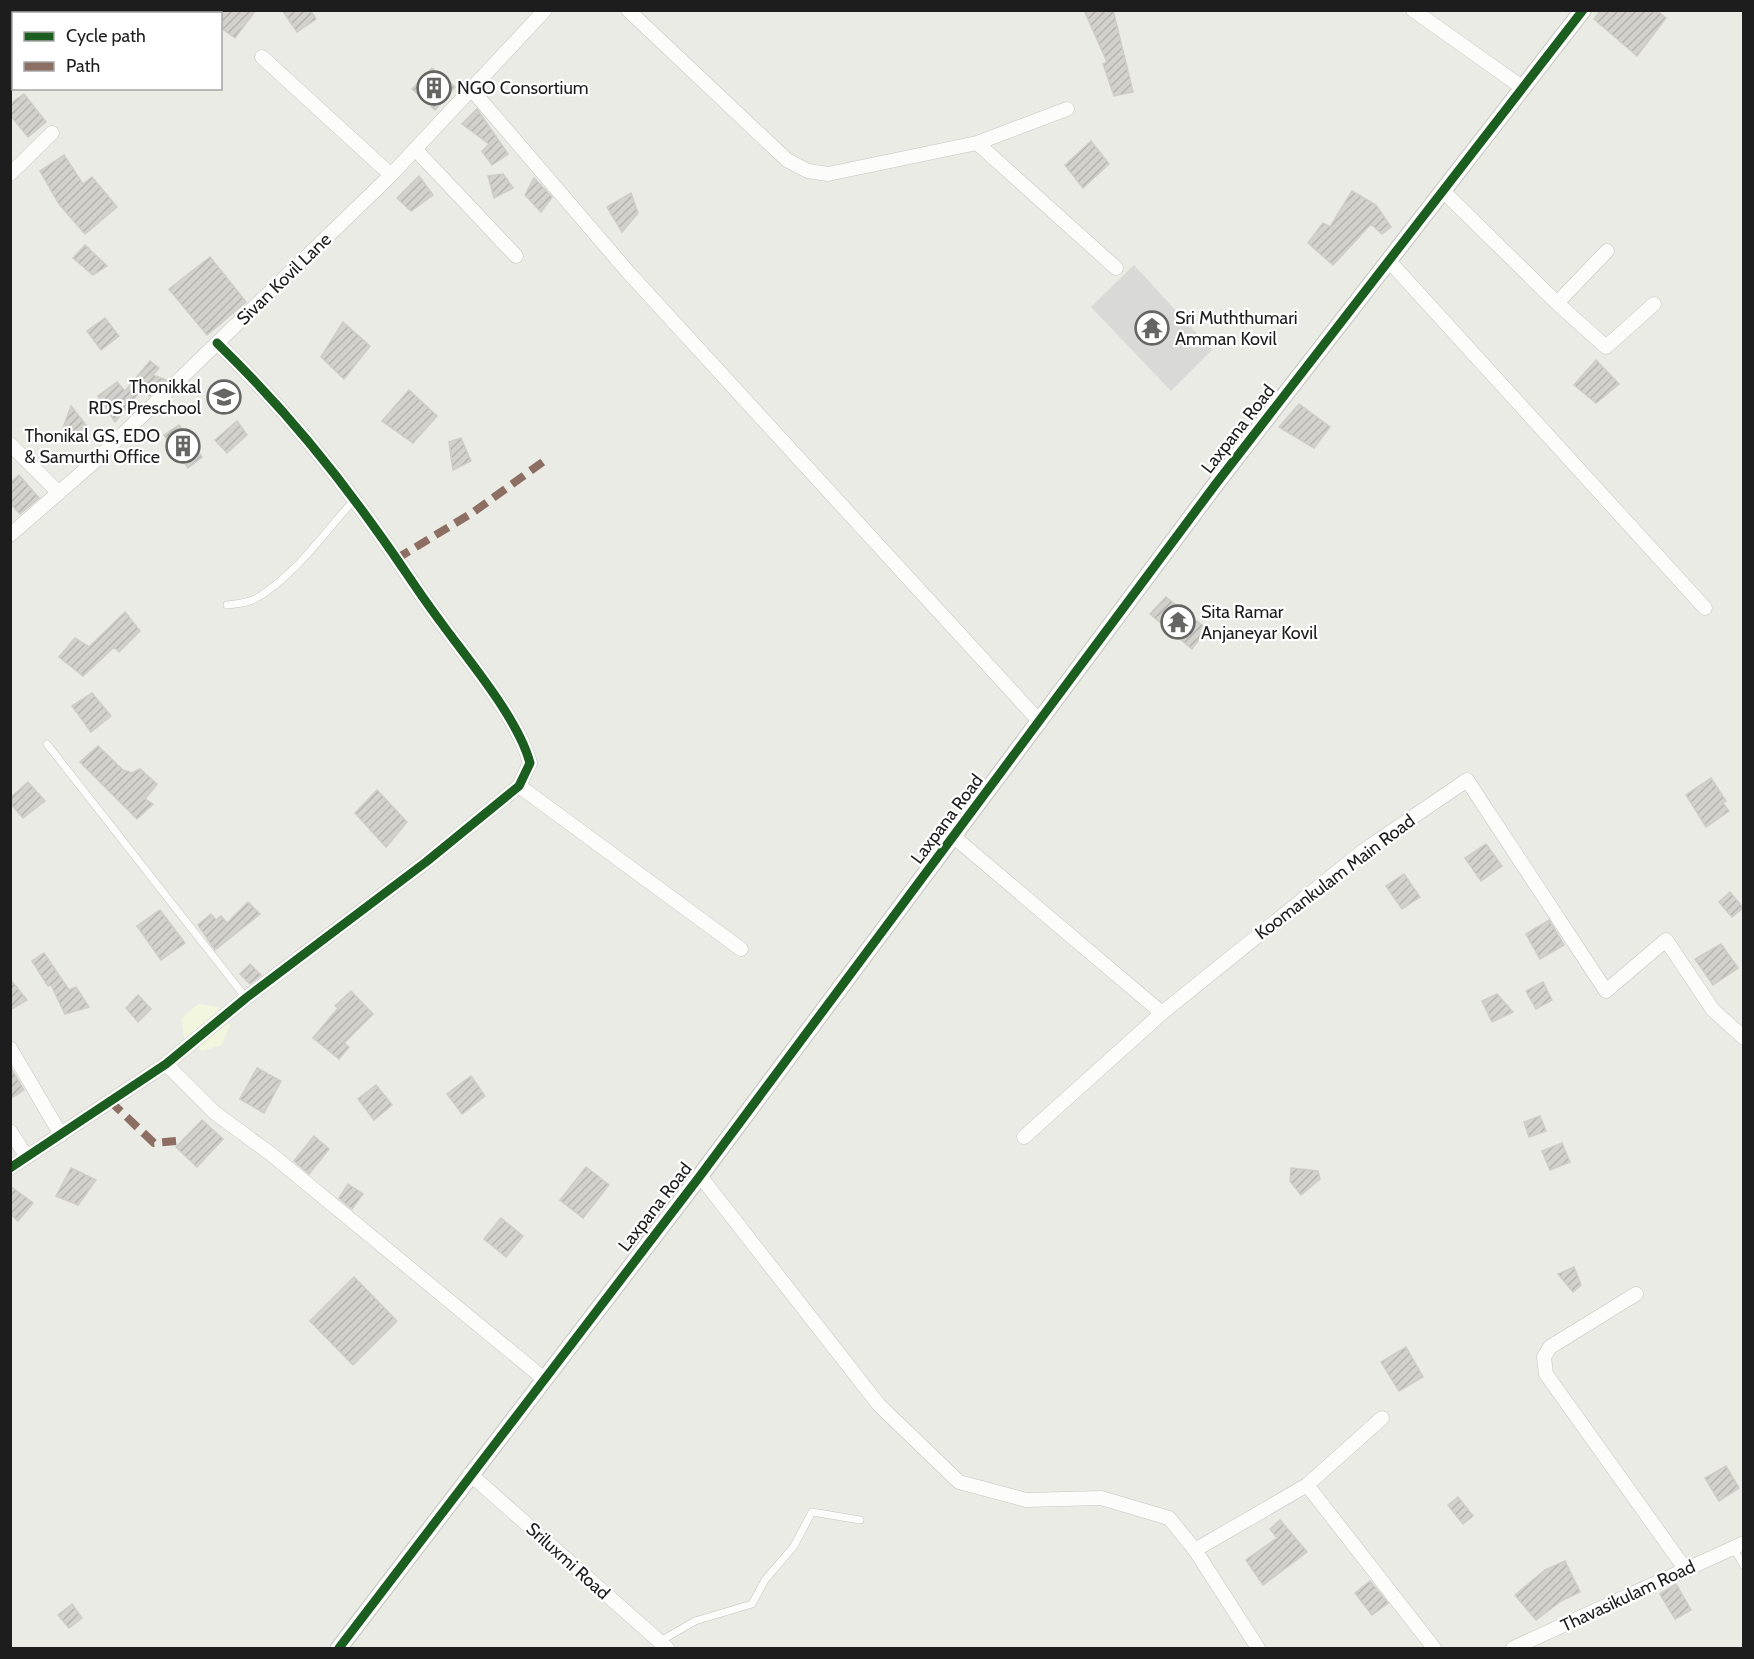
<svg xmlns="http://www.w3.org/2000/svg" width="1754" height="1659" font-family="Cabin,sans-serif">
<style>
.education{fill:#f2f6df}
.religious{fill:#d9d9d7}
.building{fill:url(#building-hatch);stroke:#ceccc6;stroke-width:1.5}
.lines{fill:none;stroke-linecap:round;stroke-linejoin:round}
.service-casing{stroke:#c4c4c1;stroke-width:8}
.minor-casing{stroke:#c4c4c1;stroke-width:15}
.tertiary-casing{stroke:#c4c4c1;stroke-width:18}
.service{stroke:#fcfcfb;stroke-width:7}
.minor{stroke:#fcfcfb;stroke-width:14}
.tertiary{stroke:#fcfcfb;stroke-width:16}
.quiet{stroke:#8d6e63;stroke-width:8;stroke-dasharray:15 8;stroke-linecap:butt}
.cycleway-casing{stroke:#fff;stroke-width:13}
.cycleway{stroke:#1b5e20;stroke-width:9}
.labels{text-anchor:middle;stroke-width:4.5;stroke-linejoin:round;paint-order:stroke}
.poi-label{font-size:18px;fill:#1d1d1d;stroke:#fff;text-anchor:start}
.street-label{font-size:18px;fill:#1d1d1d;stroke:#fff}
</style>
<defs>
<pattern id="building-hatch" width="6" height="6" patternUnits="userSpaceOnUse" patternTransform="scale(1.5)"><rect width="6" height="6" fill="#d2d1cc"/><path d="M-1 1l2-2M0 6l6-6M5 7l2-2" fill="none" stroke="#b4b3af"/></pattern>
</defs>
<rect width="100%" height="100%" fill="#ebebe5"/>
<!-- education -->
<path class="education" d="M220,382L241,404L227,416L207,390Z
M198,1004L219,1007L230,1025L222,1045L202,1051L184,1039L182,1018Z"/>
<!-- religious -->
<path class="religious" d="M1134,265L1212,350L1171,391L1091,307Z"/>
<!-- building -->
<path class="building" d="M220,10H256L235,38L220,27Z
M282,10H310L316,19L297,32Z
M1084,10H1113L1133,92L1114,96L1103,64L1107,62Z
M1601,10H1656L1666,18L1637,56L1594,19Z
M432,68L455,87L435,110L412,89Z
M24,94L46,122L28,137L10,115V104Z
M477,109L508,154L492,165L482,151L489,144L462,124Z
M1091,141L1109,164L1083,188L1065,165Z
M64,155L83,184L92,177L117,207L85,234L59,204L40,171Z
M503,174L513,188L494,198L488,176Z
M419,176L433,195L411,211L397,198Z
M534,178L552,197L541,212L525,195Z
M1352,191L1376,205L1391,227L1382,234L1371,224L1333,265L1308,243L1323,223L1330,227Z
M631,193L638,213L622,232L607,207Z
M85,245L107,266L93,275L73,258Z
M210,257L246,302L207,335L169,289Z
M105,318L119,336L101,350L87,331Z
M343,322L370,346L344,379L321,357Z
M1596,360L1619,384L1596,403L1574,385Z
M150,361L159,368L153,375L166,380L149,396L142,389L115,422L98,396L117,382L125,391Z
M409,390L437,416L413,443L382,421Z
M1299,404L1330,427L1314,448L1279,427Z
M71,406L86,425L71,441L63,428Z
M237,421L247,435L227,453L215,440Z
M179,425L202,457L188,468L164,435Z
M461,438L471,461L453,470L449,442Z
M19,475L39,498L20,514L10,503V483Z
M1166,597L1207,629L1192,649L1150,614Z
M125,612L140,631L119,652L114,647L83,676L59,657L75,638L89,647Z
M92,693L111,716L91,732L72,706Z
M98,746L123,770L132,773L140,769L157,784L145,799L153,804L137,819L80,762Z
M1711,778L1726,801L1723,803L1729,811L1706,827L1686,795Z
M28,782L45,801L23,818L10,803V798Z
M377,790L407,822L386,847L355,813Z
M1486,844L1502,866L1481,881L1465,858Z
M1404,874L1420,897L1402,909L1386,886Z
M1730,892L1743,908L1732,917L1719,902Z
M248,902L260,914L215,950L198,925L211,914L216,920L221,916L227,923Z
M160,910L185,943L161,960L137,926Z
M1549,920L1564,945L1540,959L1526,934Z
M1721,944L1738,968L1713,985L1695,959Z
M44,953L69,990L76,987L89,1007L65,1014L51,985L48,986L32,961Z
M250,964L261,975L250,984L240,974Z
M10,979L27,1000L10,1010Z
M1543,982L1552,1000L1536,1009L1526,991Z
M351,991L373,1014L344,1043L349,1047L339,1059L313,1038L338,1008L335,1006Z
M1497,994L1513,1012L1492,1022L1482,1001Z
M138,995L151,1009L138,1022L126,1008Z
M10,1067L24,1090L10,1099Z
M257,1068L281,1081L264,1113L240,1099Z
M471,1076L485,1096L462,1114L447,1094Z
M376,1085L392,1105L374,1120L358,1099Z
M1540,1116L1546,1131L1529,1137L1524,1122Z
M202,1120L223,1139L197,1167L176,1147Z
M314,1136L329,1149L309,1174L294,1161Z
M1562,1143L1570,1162L1550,1170L1542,1151Z
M586,1167L609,1185L583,1218L560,1200Z
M71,1168L96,1180L78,1205L56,1196Z
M1291,1168L1318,1171L1320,1179L1301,1195L1290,1181Z
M348,1184L363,1194L352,1209L339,1198Z
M10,1186L33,1203L18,1221L10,1214Z
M501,1218L523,1236L506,1257L484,1239Z
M1574,1267L1581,1285L1573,1292L1558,1274Z
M354,1277L397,1321L353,1365L310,1321Z
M1406,1347L1423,1377L1399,1391L1381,1362Z
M1726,1466L1739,1488L1719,1501L1705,1478Z
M1458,1497L1473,1516L1463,1524L1448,1505Z
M1280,1520L1307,1552L1263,1585L1246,1560L1277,1538L1270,1529Z
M1565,1561L1580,1592L1561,1601L1536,1620L1515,1595L1545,1570Z
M1370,1581L1388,1603L1372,1615L1355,1593Z
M1676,1584L1691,1610L1675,1619L1660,1594Z
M72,1604L82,1618L69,1628L58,1615Z"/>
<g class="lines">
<defs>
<path id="service" d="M227,605C236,604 247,603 255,599C294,577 324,533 354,500
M47,744L246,998
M1733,1548L1744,1566
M659,1642L695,1621L752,1604L765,1580L794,1546L812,1512L860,1520"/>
<path id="minor" d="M628,10L787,160L808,171L828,174L977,143L1067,109
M1413,10L1523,88
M262,57L391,175
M472,90L628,272L1040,722
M977,143L1116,268
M415,149L516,256
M10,174L52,133
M1443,191L1557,303L1607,251
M1389,261L1705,608
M1557,303L1606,347L1654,304
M10,444L59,493
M10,535L94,462L391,175L545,10
M519,786L741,949
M954,837L1162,1013
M10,1048L61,1135
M166,1064L215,1113L271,1154L543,1378
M10,1131L27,1157
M1024,1137L1162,1013L1363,851L1467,780L1606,991L1666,940L1713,1010L1744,1038
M10,1168L166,1064L246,998L426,862L519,786L530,763C518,718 468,660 440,621C418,592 399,561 377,531C331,466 274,398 217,343
M700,1176L879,1405L959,1482L1026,1500L1101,1498L1169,1518L1195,1550L1307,1485L1382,1418
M1636,1294L1550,1347L1544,1357L1546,1374L1686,1570
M470,1474L667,1648
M1307,1485L1434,1648
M1195,1550L1258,1648
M1513,1648L1744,1543"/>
<path id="tertiary" d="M339,1648L700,1176L1215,485L1583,10"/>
</defs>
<!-- service casing -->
<use href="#service" class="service-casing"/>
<!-- minor casing -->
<use href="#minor" class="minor-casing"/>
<!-- tertiary casing -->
<use href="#tertiary" class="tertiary-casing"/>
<!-- service -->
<use href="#service" class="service"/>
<!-- minor -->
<use href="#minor" class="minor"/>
<!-- tertiary -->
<use href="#tertiary" class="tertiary"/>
<!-- quiet -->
<path class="quiet" d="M396,559L472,513L547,459
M110,1101L154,1143L176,1141"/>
<defs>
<path id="cycleway" d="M10,1168L166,1064L246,998L426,862L519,786L530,763C518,718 468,660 440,621C418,592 399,561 377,531C331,466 274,398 217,343
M339,1648L700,1176L1215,485L1583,10"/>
</defs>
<!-- cycleway casing -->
<use href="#cycleway" class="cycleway-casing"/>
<!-- cycleway -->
<use href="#cycleway" class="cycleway"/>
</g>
<!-- icons -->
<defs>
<symbol id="building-ring" viewBox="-11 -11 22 22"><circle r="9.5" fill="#fff" stroke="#656563" stroke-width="1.5"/><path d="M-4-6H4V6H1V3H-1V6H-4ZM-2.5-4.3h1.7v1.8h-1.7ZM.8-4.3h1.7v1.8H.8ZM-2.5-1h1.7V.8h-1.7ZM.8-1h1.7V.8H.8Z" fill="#656563"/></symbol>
<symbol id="temple-ring" viewBox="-11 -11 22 22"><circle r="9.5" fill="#fff" stroke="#656563" stroke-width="1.5"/><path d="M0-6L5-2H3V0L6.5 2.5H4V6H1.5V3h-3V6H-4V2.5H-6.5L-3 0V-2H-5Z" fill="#656563"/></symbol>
<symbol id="school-ring" viewBox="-11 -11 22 22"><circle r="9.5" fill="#fff" stroke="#656563" stroke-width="1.5"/><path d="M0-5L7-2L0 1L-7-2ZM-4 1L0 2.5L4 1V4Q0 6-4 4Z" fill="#656563"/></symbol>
</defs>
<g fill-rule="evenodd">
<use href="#building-ring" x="415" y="69" width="38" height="38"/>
<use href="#temple-ring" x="1133" y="309" width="38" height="38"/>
<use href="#school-ring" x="205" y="378" width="38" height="38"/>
<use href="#building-ring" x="164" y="427" width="38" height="38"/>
<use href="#temple-ring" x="1159" y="603" width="38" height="38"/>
</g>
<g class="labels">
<!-- poi labels -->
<g class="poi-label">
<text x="457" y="94">NGO Consortium</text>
<text x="1175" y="324">Sri Muththumari<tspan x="1175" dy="21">Amman Kovil</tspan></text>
<text x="201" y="393" text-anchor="end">Thonikkal<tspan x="201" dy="21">RDS Preschool</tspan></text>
<text x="160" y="442" text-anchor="end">Thonikal GS, EDO<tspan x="160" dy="21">&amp; Samurthi Office</tspan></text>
<text x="1201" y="618">Sita Ramar<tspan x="1201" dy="21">Anjaneyar Kovil</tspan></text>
</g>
<!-- street labels -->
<g class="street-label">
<text transform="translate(284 279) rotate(-44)" y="6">Sivan Kovil Lane</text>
<text transform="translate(1238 429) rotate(-52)" y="6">Laxpana Road</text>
<text transform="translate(947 819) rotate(-53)" y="6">Laxpana Road</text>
<text transform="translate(1335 877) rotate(-37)" y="6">Koomankulam Main Road</text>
<text transform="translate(655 1207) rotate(-52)" y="6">Laxpana Road</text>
<text transform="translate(568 1561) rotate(42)" y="6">Sriluxmi Road</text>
<text transform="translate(1628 1596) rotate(-25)" y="6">Thavasikulam Road</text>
</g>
</g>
<!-- border -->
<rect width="1754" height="1659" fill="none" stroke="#1d1d1d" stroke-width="24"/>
<!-- legend -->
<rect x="12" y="12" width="210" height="78" fill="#ffffff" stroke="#a5a5a5" stroke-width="1.5"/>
<rect x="24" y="32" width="30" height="9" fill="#1b5e20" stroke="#a5a5a5" stroke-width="1.5"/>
<text x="66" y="42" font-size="18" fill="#1d1d1d">Cycle path</text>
<rect x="24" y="62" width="30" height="9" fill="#8d6e63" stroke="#a5a5a5" stroke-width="1.5"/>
<text x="66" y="72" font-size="18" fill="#1d1d1d">Path</text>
</svg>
